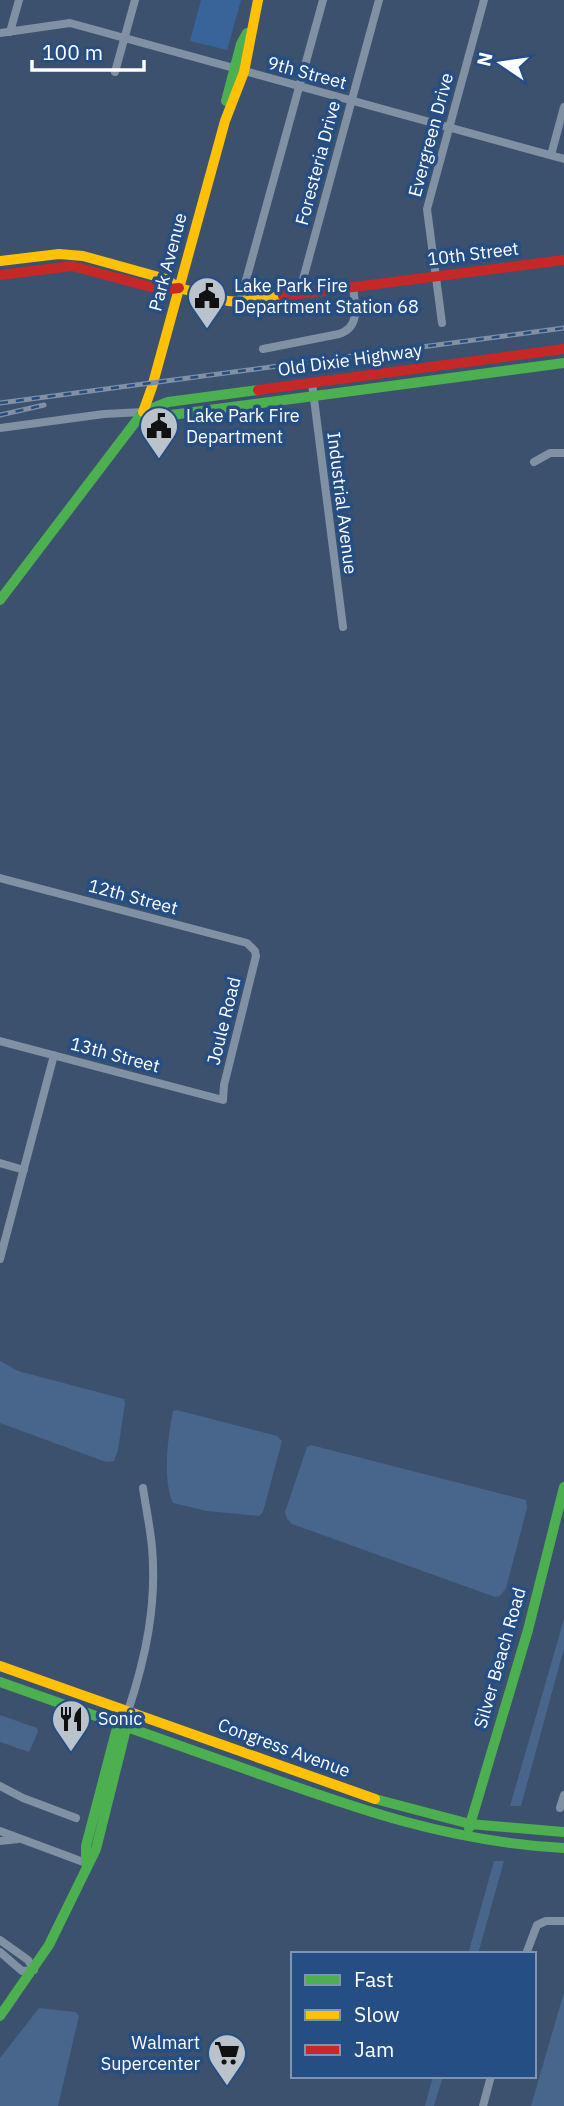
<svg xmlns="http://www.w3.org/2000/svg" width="564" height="2106" font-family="'IBM Plex Sans',sans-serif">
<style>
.green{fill:#39649a}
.water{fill:#48658b}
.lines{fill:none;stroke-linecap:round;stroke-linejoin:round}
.street{stroke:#8191a4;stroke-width:8}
.fast{stroke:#4caf50;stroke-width:10}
.slow{stroke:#ffc107;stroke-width:10}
.jam{stroke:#c62828;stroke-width:10}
.rail-casing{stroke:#8191a4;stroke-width:5}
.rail{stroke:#254e84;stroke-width:2.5;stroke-dasharray:8;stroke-linecap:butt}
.labels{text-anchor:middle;stroke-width:7;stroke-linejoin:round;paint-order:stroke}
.street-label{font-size:18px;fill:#fff;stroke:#254e84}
.poi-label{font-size:18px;fill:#fff;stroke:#254e84;text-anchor:start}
</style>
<rect width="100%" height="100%" fill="#3b516e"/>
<!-- green -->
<path class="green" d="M201,0H241L227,50L190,41Z"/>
<!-- water -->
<path class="water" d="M0,1361L18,1371L124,1399L125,1403L118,1450L114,1461L106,1462L0,1423Z
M177,1410L277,1436L282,1441L263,1512L259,1516L207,1511L173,1503C162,1480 168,1435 173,1411Z
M311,1445L526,1500L527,1508L506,1588L500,1596L495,1597L292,1524L287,1519L285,1512L307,1447Z
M564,1619V1648L521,1806H510Z
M0,1715L37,1728L38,1732L29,1752L0,1742Z
M494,1861H504L478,1954H468Z
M564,1992V2106H531Z
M39,2008L76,2012L79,2016L58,2106H0V2058Z
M433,2076H443L434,2106H425Z"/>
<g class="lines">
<!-- street -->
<path class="street" d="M10,32L19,0
M0,33L70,23L564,159
M115,72L135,0
M551,155L564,107
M299,294L379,0
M240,302L323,0
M442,323L427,209L484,0
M263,349L339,334C361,327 355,305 353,287
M312,383L343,627
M0,428L104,414L143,412
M534,462L550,453H564
M0,878L247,943L255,951L256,956L224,1085L223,1100L0,1041
M0,1163L24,1170
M0,1259L54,1055
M128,1711C146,1657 157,1604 152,1547C150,1527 146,1508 143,1488
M0,1786L23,1798L76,1818
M560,1808L564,1795
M0,1831L86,1863
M0,1841L18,1839
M0,1940L28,1960L34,1970L22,1971L0,1952
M526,1954L537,1925L546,1921H564
M483,2106L491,2076"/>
<!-- fast -->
<path class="fast" d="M226,101L241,44L247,33
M145,412L171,415L564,363
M0,600L143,412L168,402L258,390
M0,1682C83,1712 167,1741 251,1771C357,1809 450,1842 564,1848
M375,1799L470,1824L564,1832
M469,1828L528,1630L564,1487
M86,1863V1846L118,1724L122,1718
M0,2016L49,1945L96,1849L128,1721"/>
<!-- slow -->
<path class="slow" d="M0,261L59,254L83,256L166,279L179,288L228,301L240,302L283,296
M143,412L152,387L225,121L244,72L258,0
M0,1666L375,1799"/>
<!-- jam -->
<path class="jam" d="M0,275L72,266L162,290L179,288
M283,296L564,260
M258,390L564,349"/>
<defs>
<path id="rail" d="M0,403L564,328
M0,415L44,405"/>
</defs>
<!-- rail casing -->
<use href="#rail" class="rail-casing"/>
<!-- rail -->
<use href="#rail" class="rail"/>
</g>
<!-- icons -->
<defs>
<symbol id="civic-pin" viewBox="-11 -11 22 30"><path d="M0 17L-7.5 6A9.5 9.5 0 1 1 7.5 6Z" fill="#bac2cc" stroke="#254e84"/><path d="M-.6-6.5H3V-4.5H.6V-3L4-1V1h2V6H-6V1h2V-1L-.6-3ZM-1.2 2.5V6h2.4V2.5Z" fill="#111"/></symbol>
<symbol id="restaurant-pin" viewBox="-11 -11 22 30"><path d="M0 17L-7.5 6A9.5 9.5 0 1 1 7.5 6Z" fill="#bac2cc" stroke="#254e84"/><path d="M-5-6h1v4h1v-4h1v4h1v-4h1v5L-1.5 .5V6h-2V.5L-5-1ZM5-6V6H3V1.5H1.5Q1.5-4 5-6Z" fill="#111"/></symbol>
<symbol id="supermarket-pin" viewBox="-11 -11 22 30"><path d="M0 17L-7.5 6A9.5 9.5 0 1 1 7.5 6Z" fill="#bac2cc" stroke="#254e84"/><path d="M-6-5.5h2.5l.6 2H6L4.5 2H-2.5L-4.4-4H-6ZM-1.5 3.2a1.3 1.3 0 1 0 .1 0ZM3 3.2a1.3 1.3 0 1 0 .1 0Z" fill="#111"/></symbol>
</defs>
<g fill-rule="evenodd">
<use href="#civic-pin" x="185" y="274" width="44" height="60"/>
<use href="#civic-pin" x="137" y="404" width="44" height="60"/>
<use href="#restaurant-pin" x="49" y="1697" width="44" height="60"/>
<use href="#supermarket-pin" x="205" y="2031" width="44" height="60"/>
</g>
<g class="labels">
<!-- street labels -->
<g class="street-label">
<text transform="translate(307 73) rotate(15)" y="6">9th Street</text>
<text transform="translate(431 135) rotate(-75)" y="6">Evergreen Drive</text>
<text transform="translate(318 163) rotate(-75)" y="6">Foresteria Drive</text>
<text transform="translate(473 254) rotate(-7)" y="6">10th Street</text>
<text transform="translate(168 262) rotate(-75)" y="6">Park Avenue</text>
<text transform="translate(350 360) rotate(-8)" y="6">Old Dixie Highway</text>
<text transform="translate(342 503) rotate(83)" y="6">Industrial Avenue</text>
<text transform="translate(133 897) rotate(15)" y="6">12th Street</text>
<text transform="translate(224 1021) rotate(-76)" y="6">Joule Road</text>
<text transform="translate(115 1055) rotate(15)" y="6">13th Street</text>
<text transform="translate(500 1658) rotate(-74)" y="6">Silver Beach Road</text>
<text transform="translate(284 1748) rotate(20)" y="6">Congress Avenue</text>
</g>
<!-- poi labels -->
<g class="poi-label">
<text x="234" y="292">Lake Park Fire<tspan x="234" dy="21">Department Station 68</tspan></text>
<text x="186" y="422">Lake Park Fire<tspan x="186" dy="21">Department</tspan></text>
<text x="98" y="1725">Sonic</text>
<text x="200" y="2049" text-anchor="end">Walmart<tspan x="200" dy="21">Supercenter</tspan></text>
</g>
</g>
<!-- legend -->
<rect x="291" y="1952" width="245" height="126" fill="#254e84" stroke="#7c95b5" stroke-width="2"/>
<rect x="305" y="1975" width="35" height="10" fill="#4caf50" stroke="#7c95b5" stroke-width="2"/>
<text x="354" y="1987" font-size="21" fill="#ffffff">Fast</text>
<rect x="305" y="2010" width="35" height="10" fill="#ffc107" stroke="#7c95b5" stroke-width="2"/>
<text x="354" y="2022" font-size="21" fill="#ffffff">Slow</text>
<rect x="305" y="2045" width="35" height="10" fill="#c62828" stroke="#7c95b5" stroke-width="2"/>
<text x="354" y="2057" font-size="21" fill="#ffffff">Jam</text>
<!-- north arrow -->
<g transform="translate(501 63) rotate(283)" stroke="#254e84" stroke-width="5" paint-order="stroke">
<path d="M0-5L12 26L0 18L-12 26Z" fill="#ffffff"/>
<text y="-10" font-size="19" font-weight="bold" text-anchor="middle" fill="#ffffff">N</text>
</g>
<!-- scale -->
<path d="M32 60v10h112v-10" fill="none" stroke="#ffffff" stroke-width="3.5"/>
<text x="42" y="60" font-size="21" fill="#ffffff" stroke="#254e84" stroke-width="5" paint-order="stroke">100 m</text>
</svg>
